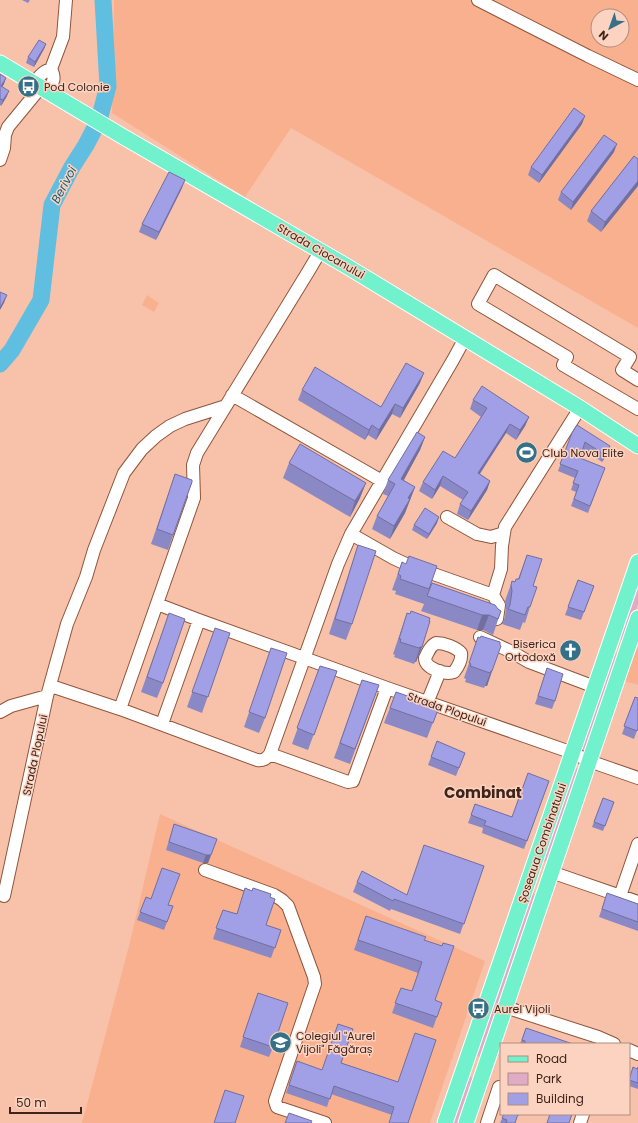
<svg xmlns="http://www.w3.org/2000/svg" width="638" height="1123" font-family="Poppins,sans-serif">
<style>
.built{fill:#f9b08e;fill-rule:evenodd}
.green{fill:#dfabc7}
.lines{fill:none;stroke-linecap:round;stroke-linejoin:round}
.river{stroke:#60bee1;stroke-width:17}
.minor-casing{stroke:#90553a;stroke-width:14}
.major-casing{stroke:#fff;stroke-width:17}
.minor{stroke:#fff;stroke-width:12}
.major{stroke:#71f2cd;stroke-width:15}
.wall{fill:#8a89c5}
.shaded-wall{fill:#716fa0}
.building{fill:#a19fe5;stroke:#716fa0}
.labels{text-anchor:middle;stroke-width:3;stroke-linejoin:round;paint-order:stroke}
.poi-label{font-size:11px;fill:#3e2419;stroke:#fcd3c1;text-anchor:start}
.street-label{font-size:11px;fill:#3e2419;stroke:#fcd3c1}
.water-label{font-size:12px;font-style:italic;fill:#105d75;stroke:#fcd3c1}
.district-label{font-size:15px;font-weight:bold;fill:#3e2419;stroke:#fcd3c1}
</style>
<rect width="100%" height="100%" fill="#f8c2aa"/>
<!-- built -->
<path class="built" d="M114,0H638V328L291,128L245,197L112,113L113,74ZM598,16H622V40H598Z
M147,295L159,303L154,312L142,305Z
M638,646V685L624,681Z
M160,814L485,961L430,1123H82L130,942Z"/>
<!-- green -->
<path class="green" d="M638,577V604L626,639L619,640Z
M614,653H616L619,654L586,752H581L580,750Z
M573,768H576L580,770L549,862L543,861Z
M533,893L537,896L481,1057L475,1056L530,894Z
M468,1077H471L474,1080L460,1123H451Z"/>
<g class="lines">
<!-- river -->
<path class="river" d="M0,364L12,350L41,300L52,205L72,167L86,145L99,120L108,86L103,0"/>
<defs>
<path id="minor" d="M478,0L588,56L638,80
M34,83C40,76 42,72 51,69
M48,91C53,82 56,79 51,69L63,37L66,0
M0,160L4,148L5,135L8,127L41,87
M638,380L622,370L630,357L494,275L478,304L567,357L563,365L638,409
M232,395L382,481
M447,517L477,534L491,537L504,533
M351,534L393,558L408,565L493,595L501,569L502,546L505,527L580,408
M493,595L499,605L497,619
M157,604L199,620L387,688L573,753L589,761L638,778
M480,637L512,652L529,662L595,687
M436,643C444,643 456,647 461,653C462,660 458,667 454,672C446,675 425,669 425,658C425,658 428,652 428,652C430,648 432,645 436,643Z
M51,686L120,709L194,498L193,465L197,453L308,272L321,250
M427,703L440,671
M120,709L257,760C263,761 266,759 270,754L338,564L351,534L453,360L465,338
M0,712L11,706L47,696
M162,724L199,620
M270,754L348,782L353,781L387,688
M205,870L274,895L282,900L288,906L314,977L315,984L275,1101L277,1107L325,1123
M551,872L638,902
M4,896L47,696L67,624L86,577L94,550L124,473L142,449L156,436L170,426L185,419L226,406
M620,896L638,844
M505,1007L598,1037L614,1044
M629,1050L638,1054
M487,1123L499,1087
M580,1123L583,1114"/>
<path id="major" d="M0,63L122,136L348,267L580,408L638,446
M445,1123L638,562
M466,1123L638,618"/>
</defs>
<!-- minor casing -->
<use href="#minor" class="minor-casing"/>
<!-- major casing -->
<use href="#major" class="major-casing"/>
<!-- minor -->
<use href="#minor" class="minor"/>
<!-- major -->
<use href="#major" class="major"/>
</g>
<!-- wall -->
<path class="wall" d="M22,0H30L28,3Z
M46,44L44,49L34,67L26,63L28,57Z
M0,74L4,84L2,87L7,96L1,106L0,105Z
M582,124L539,183L528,175L531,167Z
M614,152L571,210L558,200L561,192Z
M634,156L601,232L587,221L591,211Z
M182,188L156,240L139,232L142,224Z
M420,383L400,418L392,414L376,440L368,435L365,440L298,400L302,390L381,407Z
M473,400L529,417L525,426L516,440L506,433L480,474L490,481L487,490L468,520L457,514L460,504L463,500L440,486L432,499L419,491L423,482L455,458L481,417L470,409Z
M572,433L610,446L608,453L602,462L583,449L580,458L605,468L588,513L571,506L576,492L571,490L575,478L558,471Z
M425,437L420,450L403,480L415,487L405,513L390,539L372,529L377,516L388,496L383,494L388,480Z
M289,463L360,498L350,517L283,478Z
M175,474L192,482L168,550L151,544Z
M437,523L427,539L412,530L414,525Z
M358,545L352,624L346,640L329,634Z
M527,555L533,586L530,607L525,623L523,622L520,630L502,624L505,617L506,606L505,601L512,581L515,582L518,579Z
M402,562L430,586L501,611L493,635L483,630H477L421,611L425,602L424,604L395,594L396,591L392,590Z
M578,580L594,586L581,620L565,615Z
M169,613L163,683L157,698L141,692Z
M407,613L422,647L416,662H415L414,664L394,657L395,655L393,654Z
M215,628L230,633L202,713L187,707Z
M478,637L492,671L487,686H485L484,688L465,682L466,679L464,678Z
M271,648L265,718L259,733L244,727Z
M320,666L337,671L308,750L292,744Z
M547,668L555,701L552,709L535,704Z
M362,680L379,685L350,764L334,758Z
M396,692L439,707L427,738L384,723Z
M635,697L638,728L634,739L622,734Z
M437,741L465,753L456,776L428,765Z
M549,781L524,849L482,833L483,828L468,823L475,804L512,817Z
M603,798L614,802L603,831L592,827Z
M174,824L217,839L208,863H203L166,850Z
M484,866L460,934L391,909L390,911L353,892L357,882L407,895Z
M245,888L270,897L266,925L281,930L271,958L213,939L223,910L237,914Z
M607,893L638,904V931L599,917Z
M146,897L173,906L164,930L137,920Z
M366,916L424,940L435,1000L442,1003L433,1028L392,1013L401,988L412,991L418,973L354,950Z
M254,1004L273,1047L269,1057L240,1047Z
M526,1028L573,1044H520Z
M436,1040L392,1115L331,1094L327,1107L286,1093L297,1061L322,1070L341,1063L398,1082Z
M638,1067V1089L629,1086V1077L637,1069Z
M504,1114H519V1116L517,1115L515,1123H500Z"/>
<!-- shaded-wall -->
<path class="shaded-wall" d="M46,44L44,49L34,67L35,62Z
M6,78L4,84L0,90L1,86Z
M9,91L7,96L1,106L3,100Z
M585,116L582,124L539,183L542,175Z
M617,144L614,152L571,210L573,202Z
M185,180L182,188L156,240L159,232Z
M638,181V186L601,232L605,222Z
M7,295L4,303L0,310V308Z
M424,373L420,383L400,418L403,408Z
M395,404L392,414L376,440L379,430Z
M529,417L525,426L516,440L520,430Z
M510,424L506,433L474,482L478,473Z
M372,425L368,435L365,440L369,430Z
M425,437L420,450L397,493L401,479Z
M610,446L608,453L602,462L605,455Z
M443,476L440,486L432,499L435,490Z
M490,481L487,490L468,520L471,511Z
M366,483L360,498L350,517L355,501Z
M415,487L405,513L390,539L394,526L408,498Z
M439,517L437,523L427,539L429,534Z
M482,615H489L483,630H477Z
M420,647H422L416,662H415Z
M491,671H492L487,686H485Z
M206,855H211L208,863H203Z"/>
<!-- building -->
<path class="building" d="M39,40L46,44L35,62L28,57Z
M0,74L6,78L1,86L9,91L3,100L0,99Z
M574,108L585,116L542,175L531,167Z
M604,135L617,144L573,202L561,192Z
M634,156L638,159V181L605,222L591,211Z
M169,172L185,180L159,232L142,224Z
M0,292L7,295L0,308Z
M406,363L424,373L403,408L395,404L379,430L372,425L369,430L302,390L315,367L381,407Z
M482,386L529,417L520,430L510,424L478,473L490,481L471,511L460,504L468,492L443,476L435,490L423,482L443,451L455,458L487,408L473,400Z
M577,425L610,446L605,455L585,442L580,458L605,468L590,506L574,499L579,485L573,483L578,471L560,464L572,433Z
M417,432L425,437L401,479L415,487L408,498L410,499L394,526L377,516L395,484L388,480Z
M300,444L366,483L355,501L289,463Z
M175,474L192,480V482L173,535L157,529Z
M425,508L439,517L429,534L414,525Z
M358,545L376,551L352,624L335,619Z
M527,555L542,559L533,586L537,587L530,607H528L525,615L508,609L510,605L512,591L511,585L512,581L515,582L516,579H519Z
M409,556L437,566L429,589L400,579L401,576L398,574L402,562L406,564Z
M578,580L594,586L584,612L568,607Z
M432,583L495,605L498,609L501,611L498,619L489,615H482L427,596Z
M411,611L430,618L429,621H430L422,647H420L419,648L400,642L401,639H399L407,613L410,614Z
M169,613L185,619L163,683L147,677Z
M215,628L230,633L208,697L192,692Z
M481,636L500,642V645L501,646L492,671H491L490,673L470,666L471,664L469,663L478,637L480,638Z
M271,648L287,653L265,718L249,712Z
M320,666L337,671L314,735L297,728Z
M547,668L563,674L555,701L538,696Z
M362,680L379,685L355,749L340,743Z
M396,692L439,707L433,723L390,708Z
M635,697L638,698V728L637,731L624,726Z
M437,741L465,753L459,768L431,757Z
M528,773L549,781L527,841L484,825L486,821L471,815L475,804L512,817Z
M603,798L614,802L605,826L594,822Z
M174,824L217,839L211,855H206L169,842Z
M424,845L484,866L464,924L394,899L393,901L357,882L362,871L407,895Z
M162,868L180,874L168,905L173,906L167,922L140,912L146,897L151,899Z
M245,888L252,891L253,888L271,894L270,897L275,899L266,925L281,930L275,948L216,928L223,910L237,914Z
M607,893L638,904V922L602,909Z
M366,916L426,937L424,940L442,946L443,943L454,946L435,1000L442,1003L437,1017L395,1003L401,988L412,991L422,962L358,940Z
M258,993L288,1003L273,1047L243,1037Z
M338,1024L353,1029L341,1063L398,1082L415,1033L436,1040L408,1123H389L394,1107L334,1086L330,1099L289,1085L297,1061L322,1070Z
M526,1028L573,1044H527L525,1043V1041L522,1040Z
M633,1067L637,1069L638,1067V1083L629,1080Z
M225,1090L244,1096L235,1123H214Z
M289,1113L312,1121L311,1123H285Z
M504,1114H518L515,1123H506L507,1120L502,1118Z
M550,1114H572L569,1123H547Z"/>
<!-- icons -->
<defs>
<symbol id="bus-disc" viewBox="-11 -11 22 22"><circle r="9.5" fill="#347188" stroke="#fcd3c1"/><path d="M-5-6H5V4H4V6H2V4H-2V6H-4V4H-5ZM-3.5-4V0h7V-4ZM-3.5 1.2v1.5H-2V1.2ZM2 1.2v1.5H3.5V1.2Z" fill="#fff"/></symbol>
<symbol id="stadium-disc" viewBox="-11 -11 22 22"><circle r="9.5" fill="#347188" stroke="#fcd3c1"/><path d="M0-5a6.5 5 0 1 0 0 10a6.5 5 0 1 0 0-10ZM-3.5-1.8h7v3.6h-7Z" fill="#fff"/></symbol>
<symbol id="church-disc" viewBox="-11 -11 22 22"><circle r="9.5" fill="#347188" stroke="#fcd3c1"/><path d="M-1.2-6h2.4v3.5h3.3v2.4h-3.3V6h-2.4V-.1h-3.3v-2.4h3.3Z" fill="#fff"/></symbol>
<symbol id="school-disc" viewBox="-11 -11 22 22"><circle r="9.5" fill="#347188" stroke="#fcd3c1"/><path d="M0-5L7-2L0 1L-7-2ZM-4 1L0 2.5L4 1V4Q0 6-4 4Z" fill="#fff"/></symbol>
</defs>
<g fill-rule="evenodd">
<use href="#bus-disc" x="16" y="74" width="25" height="25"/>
<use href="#stadium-disc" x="514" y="440" width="25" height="25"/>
<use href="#church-disc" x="558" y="638" width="25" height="25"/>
<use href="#bus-disc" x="466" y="996" width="25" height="25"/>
<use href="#school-disc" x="268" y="1030" width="25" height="25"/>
</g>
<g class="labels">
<!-- poi labels -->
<g class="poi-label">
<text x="44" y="91">Pod Colonie</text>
<text x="542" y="457">Club Nova Elite</text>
<text x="556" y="648" text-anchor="end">Biserica<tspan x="556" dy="13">Ortodoxă</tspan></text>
<text x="494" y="1013">Aurel Vijoli</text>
<text x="296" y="1040">Colegiul "Aurel<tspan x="296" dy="13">Vijoli" Făgăraș</tspan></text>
</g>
<!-- street labels -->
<g class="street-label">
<text transform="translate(321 251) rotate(30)" y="4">Strada Ciocanului</text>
<text transform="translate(447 709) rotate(19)" y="4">Strada Plopului</text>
<text transform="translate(35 755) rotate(-78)" y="4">Strada Plopului</text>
<text transform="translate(542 843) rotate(-71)" y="4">Șoseaua Combinatului</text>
</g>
<!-- water labels -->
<g class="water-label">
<text transform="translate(64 185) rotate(-62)" y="4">Berivoi</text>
</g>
<!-- district labels -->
<g class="district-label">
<text x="483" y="798">Combinat</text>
</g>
</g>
<!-- legend -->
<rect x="500" y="1043" width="130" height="72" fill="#fcd3c1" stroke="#b08d7e"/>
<rect x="508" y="1056" width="20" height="6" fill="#71f2cd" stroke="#b08d7e"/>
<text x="536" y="1063" font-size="12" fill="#3e2419">Road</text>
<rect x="508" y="1073" width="20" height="12" fill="#dfabc7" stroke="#b08d7e"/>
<text x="536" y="1083" font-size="12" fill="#3e2419">Park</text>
<rect x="508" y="1093" width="20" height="12" fill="#a19fe5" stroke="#b08d7e"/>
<text x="536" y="1103" font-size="12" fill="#3e2419">Building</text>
<!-- north arrow -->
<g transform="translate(610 28) rotate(221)"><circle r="19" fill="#fcd3c1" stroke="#b08d7e"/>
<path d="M0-3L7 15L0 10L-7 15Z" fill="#347188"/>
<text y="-6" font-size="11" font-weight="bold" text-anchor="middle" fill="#3e2419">N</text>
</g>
<!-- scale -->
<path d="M10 1107v6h71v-6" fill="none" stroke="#3e2419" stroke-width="2"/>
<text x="16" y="1107" font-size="12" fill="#3e2419" stroke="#fcd3c1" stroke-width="3" paint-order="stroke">50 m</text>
</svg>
